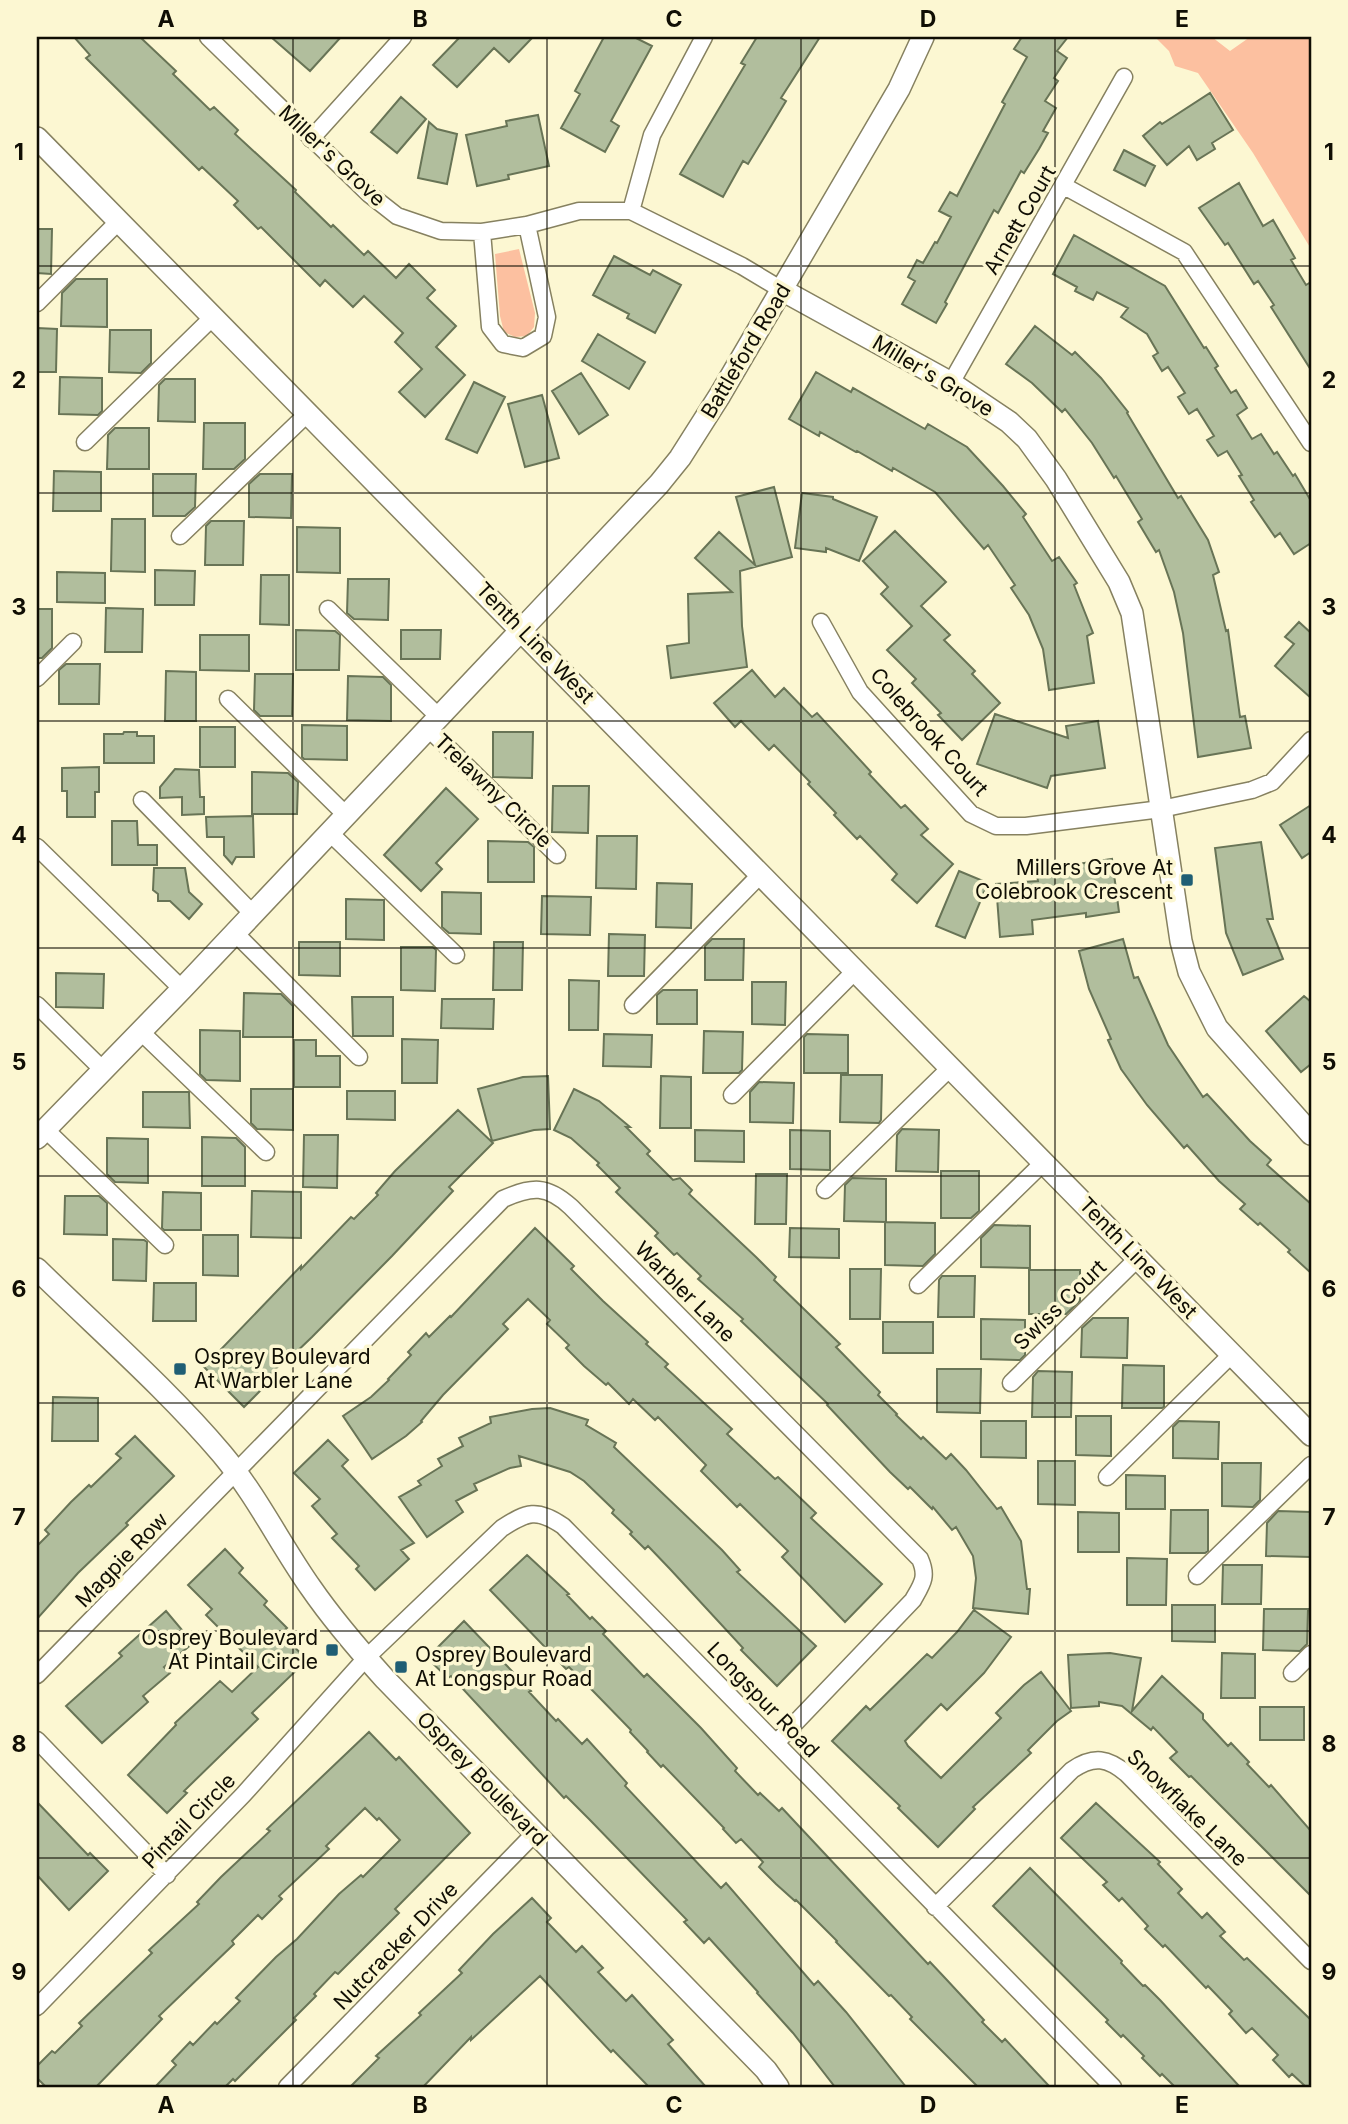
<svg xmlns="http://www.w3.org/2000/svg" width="1348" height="2124" font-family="Inter,sans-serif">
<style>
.green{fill:#fcc0a0}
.building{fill:#b1be9d;stroke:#687456;stroke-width:2}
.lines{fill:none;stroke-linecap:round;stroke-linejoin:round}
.minor-casing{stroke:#868160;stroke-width:19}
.tertiary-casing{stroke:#868160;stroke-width:24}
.minor{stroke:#fff;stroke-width:16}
.tertiary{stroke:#fff;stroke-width:21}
.grid{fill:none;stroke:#100e04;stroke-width:2;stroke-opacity:0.55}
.poi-dot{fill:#1f5e74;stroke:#fcf7d2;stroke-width:2.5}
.labels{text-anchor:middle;stroke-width:7;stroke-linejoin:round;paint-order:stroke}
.street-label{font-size:21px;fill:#100e04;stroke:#fcf7d2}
.poi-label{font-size:21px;fill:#100e04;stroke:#fcf7d2;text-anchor:end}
.neatline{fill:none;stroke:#100e04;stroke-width:2.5}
.grid-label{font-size:23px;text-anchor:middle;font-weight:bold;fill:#100e04}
</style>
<rect width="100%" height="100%" fill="#fcf7d2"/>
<!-- green -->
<path class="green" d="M1155,37H1212L1230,51L1250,37H1311V249L1253,153L1198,73L1175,66L1169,51Z
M519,249L535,313L534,327L527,336L515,337L504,332L500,316L495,254Z"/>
<!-- building -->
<path class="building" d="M74,37H140L176,71L173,74L210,110L214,107L238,130L235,134L296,190L295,192L331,227L333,225L364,255L368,251L396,278L409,264L435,290L427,298L456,326L436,347L465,375L425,417L399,392L422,369L395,342L403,333L364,296L353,307L325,280L320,286L261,227L258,229L234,205L238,201L202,167L199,170L86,58L90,55Z
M271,37H341L310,71Z
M460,37H533L509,62L494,48L457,87L433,65Z
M604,37H634L652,46L611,121L619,126L605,152L561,128L580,94L575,91Z
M757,37H820L781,98L786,101L768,131L748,164L743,161L723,197L680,174L745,65L741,63Z
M1022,37H1068L1057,51L1067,58L1054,78L1058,81L1045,101L1056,108L1043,131L1048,133L1039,149L1024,173L1021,171L998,213L994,210L945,302L947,304L936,323L902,304L915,281L908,277L917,260L923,263L935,242L937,243L951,217L939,211L950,192L957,196L1005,104L1002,102L1027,57L1014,49Z
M1210,93L1233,130L1212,143L1215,149L1197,160L1189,146L1167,165L1143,136L1160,122L1162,124Z
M401,97L426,119L397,153L371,132Z
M538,115L549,166L508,175L509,179L477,186L466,135L507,126L506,121Z
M429,122L437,129L457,134L447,184L418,178Z
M1124,150L1155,166L1145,186L1114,170Z
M1239,183L1263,226L1273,220L1295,258L1291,260L1306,285L1311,282V370L1271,307L1274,305L1258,281L1254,284L1228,243L1225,245L1199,208Z
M37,229H52L51,274L37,273Z
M1074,235L1165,286L1204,348L1206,347L1218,366L1215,368L1231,393L1236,390L1247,408L1237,415L1252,439L1261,434L1274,454L1277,452L1293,476L1295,474L1311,501V543L1294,554L1280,533L1275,537L1251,502L1254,500L1239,476L1242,475L1227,451L1218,456L1207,440L1214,436L1197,409L1189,414L1178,397L1185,393L1168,367L1162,371L1153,356L1158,353L1147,334L1121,317L1128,308L1097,292L1093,300L1075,291L1077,287L1053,274Z
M614,256L650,275L653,270L681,285L655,333L627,318L629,314L593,295Z
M76,279H107V327L61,326L62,293Z
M1035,326L1072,355L1075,352L1101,378L1128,412L1127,413L1178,498L1181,496L1208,540L1219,572L1213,575L1226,631L1228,630L1240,717L1245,716L1251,748L1198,757L1183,633L1174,592L1159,550L1156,552L1138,522L1142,519L1116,476L1114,478L1092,443L1065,409L1062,412L1032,383L1006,364Z
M37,328L57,329L56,372H37Z
M110,330H151V363L141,373L109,372Z
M598,334L645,362L629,389L582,361Z
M816,372L851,392L853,388L925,429L928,424L967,447L1003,486L1026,514L1023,517L1052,561L1059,557L1077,583L1074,585L1093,633L1087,636L1094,683L1049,690L1043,649L1029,615L1011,588L1015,585L988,545L984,549L935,492L893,468L892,471L857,451L856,452L820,432L819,436L789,419Z
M581,373L608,415L579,434L552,391Z
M60,377L102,378V411L98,415L59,414Z
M165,379H195V422L158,421L159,385Z
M474,382L505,397L477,453L446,439Z
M542,395L559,458L525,467L508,404Z
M204,423H245V459L234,469H203Z
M115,428H149V469H107L108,435Z
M54,471L101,472V511H53Z
M153,474H196L195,507L185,516H153Z
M260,474H292L291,518L249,517V484Z
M774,487L792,557L740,571L742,626L747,667L671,678L667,646L689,643L688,594L732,592L695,558L719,532L755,565L736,497Z
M802,493L833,497V499L877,517L859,561L826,548V552L795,548Z
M112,519H145V572L111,571Z
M211,521H244L243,565H205L206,526Z
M297,527L340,528V573L297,572Z
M895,531L946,582L921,606L950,635L944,640L975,671L972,674L1000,703L962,740L938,715L941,713L912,683L916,679L887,650L912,626L881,594L888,587L863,561Z
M155,570L195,571L194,605H155Z
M57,572L105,573V603L57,602Z
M261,575H289V625L260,624Z
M348,579H389L388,620L354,619L347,613Z
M106,608L143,609L142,652H105Z
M37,609H52V648L42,658H37Z
M1299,622L1311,633V698L1275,666L1294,644L1285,637Z
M296,630L335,631L340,635L339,670H296Z
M401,630H441L440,659H401Z
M200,635H249V671L200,670Z
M66,664H100L99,704H59V670Z
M752,670L775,697L784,688L812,717L817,713L871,772L869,774L901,808L905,805L928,829L921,835L953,864L917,903L892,880L897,874L860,836L857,839L834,815L836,813L808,784L810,782L774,745L769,750L741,721L735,727L714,703Z
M166,671L196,672V721H165Z
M255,674H293L292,716H260L254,710Z
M348,676L383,677L391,685V721L347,720Z
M995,714L1068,738L1066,726L1098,721L1105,768L1051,776L1047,788L977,764Z
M302,725L347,726V760L304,759L302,757Z
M200,727H235V767H200Z
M124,732H137V736H154V763H104V734H123Z
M493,732H533L532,778L493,777Z
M99,767V792H95V817H67V791H62V768Z
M175,769L199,770L200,797H204V814L182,815V797L160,798V787Z
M252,772L288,773L298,782L297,814H252Z
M553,786H589L588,833L552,832Z
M446,788L478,819L436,863L442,869L421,891L384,855Z
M1311,805V852L1302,858L1280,825Z
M253,816L254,857H236L232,864L224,855V837H207L206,817Z
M112,821H137L138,845H157V865H112Z
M597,836H637L636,889L596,888Z
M488,841L528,842L534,847V882H488Z
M1261,842L1273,919H1267L1283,959L1243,975L1226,933L1215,848Z
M1112,859L1119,912L1086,917V913L1032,920L1033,934L1000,937L996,884L1038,881L1036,870Z
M154,868H185L189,892L202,904L189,919L170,901H158V894L153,890Z
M959,871L988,883L965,938L936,926Z
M657,883L692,884L691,928L656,927Z
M442,892L481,893V934L449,933L442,927Z
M542,896L591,897L590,935L541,934Z
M346,899L384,900V940L346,939Z
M609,934L645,935L644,976H608Z
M712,939H744L743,980H705V946Z
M1123,939L1134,978L1138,977L1168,1045L1203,1097L1207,1094L1250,1141L1271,1160L1267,1165L1311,1204V1273L1288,1252L1290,1250L1260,1223L1258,1225L1240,1209L1245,1204L1219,1181L1187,1145L1184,1148L1147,1105L1121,1069L1108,1040L1111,1039L1089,989L1079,951Z
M299,942H340V976L299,975Z
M494,942H523L522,990H493Z
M401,947H433L436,950L435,991L401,990Z
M56,973L104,974L103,1008L56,1007Z
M569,980L599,981L598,1030H569Z
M752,982H786L785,1025L752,1024Z
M663,990H697V1024H657V995Z
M244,993L281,994L293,1006V1037H243Z
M1304,996L1311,1002V1064L1301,1072L1266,1031Z
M352,997H393V1036H353Z
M442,999H494L493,1029L441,1028Z
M200,1030L240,1031V1081L206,1080L200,1074Z
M704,1031L743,1032L742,1070L739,1073H703Z
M604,1034L652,1035L651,1067L603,1066Z
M807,1034L848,1035V1073H804V1037Z
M402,1039L438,1040L437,1083H402Z
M294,1040H316V1056H340V1087H294Z
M841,1075H882L881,1120L879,1123L840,1122Z
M548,1076L550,1129L534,1130L492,1141L478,1089L523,1077Z
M661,1076L691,1077V1128H660Z
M759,1082L794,1083L793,1123L750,1122V1092Z
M251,1089H293V1130L257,1129L251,1123Z
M574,1089L599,1101L630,1127H626L650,1151L647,1154L673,1180L680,1178L692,1190L689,1194L756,1257L776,1277L774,1280L840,1344L836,1347L880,1392L878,1395L897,1414L896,1415L921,1439L923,1437L946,1459L951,1454L966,1470L997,1509L1001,1507L1021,1541L1027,1589H1030L1028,1614L973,1608L976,1578L973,1556L956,1527L952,1530L933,1507L932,1509L910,1487L908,1489L890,1472L827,1405L828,1404L741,1321L743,1319L698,1279L701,1276L677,1253L674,1255L655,1236L658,1233L616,1192L620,1188L597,1165L599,1163L571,1138L554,1130Z
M347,1091H395V1120L347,1119Z
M143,1092H189L190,1128L143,1127Z
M458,1110L493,1143L449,1187L453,1191L392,1256L312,1337L290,1358L288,1356L262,1383L265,1386L244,1407L204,1367L301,1266V1269L351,1217L354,1219L378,1195L376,1193L395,1171Z
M902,1129L939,1130L938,1172L896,1171L897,1135Z
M695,1130L744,1131V1162L695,1161Z
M790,1130L830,1131V1170L790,1169Z
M304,1135H338L337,1188L303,1187Z
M202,1137L236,1138L245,1147V1186H202Z
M107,1138L148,1139V1183L115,1182L107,1174Z
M941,1171H979V1211L971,1218H941Z
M756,1174H787L786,1224H755Z
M852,1178L886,1179V1222L844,1221L845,1185Z
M252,1191L301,1192V1238L251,1237Z
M163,1192L201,1193V1230H164L162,1228Z
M65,1196H99L107,1203V1235L64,1234Z
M885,1222L935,1223V1254L923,1266L885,1265Z
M994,1225L1030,1226V1268L981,1267V1238Z
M535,1228L574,1266L571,1269L603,1301L648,1342L646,1344L668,1364L665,1367L732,1429L727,1434L775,1479L778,1477L795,1493L816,1513L811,1518L882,1584L845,1622L782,1557L788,1551L740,1504L737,1507L701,1471L706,1465L658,1417L655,1420L633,1399L629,1404L608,1383L606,1385L584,1366L566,1348L569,1345L547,1324L550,1320L528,1299L503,1324L508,1329L443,1395L421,1421L422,1422L406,1436L372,1459L343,1416L371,1397L389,1380L388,1379L411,1355L408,1352L426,1333L429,1337L450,1316L451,1317Z
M790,1228L839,1229V1258L789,1257Z
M203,1235H238V1276L203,1275Z
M113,1239L144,1240L147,1242L146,1281L113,1280Z
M850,1269H881L880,1319H850Z
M1029,1270H1080V1301L1066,1314H1029Z
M942,1276H975L974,1317H938L939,1280Z
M154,1283H196V1321H153Z
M1093,1318H1128L1127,1358L1081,1357L1082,1328Z
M981,1319L1025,1320V1355L1020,1360L981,1359Z
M883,1322H933V1353H883Z
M1123,1365L1164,1366V1407L1162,1408H1122Z
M937,1369H981L980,1413L937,1412Z
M1038,1371L1072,1372L1071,1417H1032L1033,1377Z
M53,1397L98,1398V1441H52Z
M550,1408L588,1420L586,1425L616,1443L614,1447L722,1550L740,1570L737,1572L816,1646L777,1686L741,1650L743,1648L670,1569L648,1546L645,1549L630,1534L632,1532L612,1513L614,1510L584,1481L570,1472L519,1456L521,1466L510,1468L474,1484L477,1490L456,1501L463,1512L427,1537L399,1497L421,1485L418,1481L442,1466L438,1459L463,1446L459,1438L491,1423L490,1417L532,1409Z
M1076,1416H1111V1456L1076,1455Z
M981,1421H1026V1458L981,1457Z
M1179,1421L1219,1422L1218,1459L1173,1458V1427Z
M135,1436L174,1476L126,1523L128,1525L78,1573L37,1619V1546L49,1534L45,1530L71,1502L89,1485L91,1487L121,1458L116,1454Z
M328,1440L348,1460L342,1466L414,1543L401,1550L409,1559L375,1590L356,1569L359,1566L332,1538L337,1534L312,1506L320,1499L294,1473Z
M1038,1461H1075V1505L1038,1504Z
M1222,1463H1261L1260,1500L1253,1507L1222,1506Z
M1126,1475L1165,1476V1509H1126Z
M1171,1510H1208V1551L1205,1553H1170Z
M1278,1511L1311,1512V1557L1266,1556L1267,1523Z
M1078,1512L1119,1513V1552H1078Z
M225,1549L243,1568L239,1573L267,1601L264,1605L287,1628L281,1633L307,1660L252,1713L258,1719L184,1791L187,1793L167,1813L128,1775L176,1725L175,1723L220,1681L232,1692L258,1667L206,1615L212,1609L188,1585Z
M527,1555L569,1594L567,1595L590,1619L592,1617L606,1631L603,1634L644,1677L647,1674L701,1728L737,1768L735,1771L758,1795L760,1793L779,1811L782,1808L796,1823L928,1964L930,1962L946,1979L984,2020L982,2022L1002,2042L1005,2039L1050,2087H978L910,2019L912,2017L891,1995L889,1996L836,1942L837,1941L796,1900L795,1901L776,1884L759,1867L763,1862L741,1839L736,1843L723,1829L724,1828L663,1765L661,1767L647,1752L648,1751L630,1732L631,1730L593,1691L569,1667L566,1669L490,1590Z
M1127,1558L1167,1559L1166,1605H1127Z
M1223,1565H1262L1261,1604H1222Z
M1172,1605H1215V1642L1172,1641Z
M1264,1609H1308L1307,1644L1300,1651L1263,1650Z
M974,1610L1011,1637L984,1673L947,1710L941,1704L905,1741L908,1746L941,1778L1001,1718L996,1713L1024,1685L1041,1672L1071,1711L1057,1721L1028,1750L1031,1753L973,1807L975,1809L938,1847L898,1808L900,1806L832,1741L866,1706L870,1710L927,1654L932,1658L957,1632Z
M166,1611L193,1643L164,1667L170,1673L143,1696L148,1702L102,1743L66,1706L122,1656L119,1653Z
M464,1621L531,1691L529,1692L556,1721L558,1719L582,1744L587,1739L627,1783L625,1786L721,1888L726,1883L814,1985L818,1981L846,2012L906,2087H835L793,2033L757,1993L758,1992L709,1938L704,1943L684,1922L687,1920L589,1819L566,1796L564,1798L451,1676L448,1678L427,1658Z
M1110,1653L1141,1658L1132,1711L1162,1676L1203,1714V1719L1228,1746L1231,1743L1249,1762L1247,1764L1269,1787L1271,1785L1311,1831V1896L1191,1776L1189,1777L1170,1758L1177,1752L1153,1727L1151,1730L1122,1706L1099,1702V1706L1071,1708L1068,1655Z
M1222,1653L1255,1654V1698H1221Z
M1260,1707H1304V1740H1260Z
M369,1732L396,1760L399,1757L470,1833L395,1909L399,1913L338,1974L335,1972L314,1994L316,1996L294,2018L296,2020L235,2081L233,2079L225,2087H155L176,2065L172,2061L190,2042L193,2045L215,2022L217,2024L240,2001L236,1998L276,1957L297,1939L339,1894L361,1875L363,1877L400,1840L379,1818L377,1820L365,1808L326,1846L329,1849L279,1896L282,1899L262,1919L258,1915L232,1941L234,1944L159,2016L162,2019L96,2087H46L37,2078V2066L52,2051L55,2053L82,2026L79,2023L152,1953L149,1950L199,1904L197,1902L221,1877L270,1831L267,1829Z
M37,1802L88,1855L90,1853L108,1871L69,1910L37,1875Z
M1096,1803L1160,1862L1158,1864L1182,1889L1178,1893L1202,1918L1207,1913L1225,1932L1220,1936L1244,1960L1247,1958L1311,2020V2087H1306L1292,2074L1289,2077L1273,2060L1278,2055L1252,2028L1246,2033L1229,2014L1232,2011L1208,1986L1206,1988L1165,1945L1163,1947L1145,1929L1148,1926L1122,1898L1119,1901L1103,1885L1107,1882L1061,1838Z
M1030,1868L1122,1961L1121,1963L1143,1986L1145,1985L1160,2000L1240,2087H1175L1162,2074L1160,2076L1142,2058L1144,2056L1123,2035L1121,2037L1106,2022L1108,2020L993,1906Z
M532,1898L551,1918L547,1922L576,1952L582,1946L603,1968L598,1972L626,2001L632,1995L650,2015L673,2040L668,2044L706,2087H649L613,2050L611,2052L540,1976L471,2040V2037L423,2087H350L379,2058L376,2056L421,2015L419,2013L462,1973L459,1970L493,1934Z"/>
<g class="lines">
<defs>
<path id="minor" d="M208,37L369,194L397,216L441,231L482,232L527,225L579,211H631L742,266L782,290
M311,139L403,37
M1064,186L1184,252L1311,443
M631,211L652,135L704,37
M482,232L490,327L503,344L523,348L543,336L547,317L527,225
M37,303L119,221
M951,383L1124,77
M85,442L213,317
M180,536L308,413
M328,609L439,717
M821,622L860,692L971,814L996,826H1026L1161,809L1252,790L1272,782L1311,740
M37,678L73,642
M228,699L346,815
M428,728L557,855
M142,800L253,914
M330,833L456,955
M37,847L182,989
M235,933L359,1057
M37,1005L103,1070
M633,1005L761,874
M140,1031L266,1152
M732,1095L856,970
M45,1129L165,1245
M825,1190L951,1067
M918,1285L1044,1162
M1011,1383L1138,1258
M1107,1477L1232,1354
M1197,1576L1311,1465
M1292,1673L1311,1654
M37,1675L503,1199C532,1186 547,1185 571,1207L920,1559C928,1577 922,1584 913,1600L776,1743
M37,1740L167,1875
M935,1907L1072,1770C1094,1755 1108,1758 1127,1774L1311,1961
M37,2007L243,1795L366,1658L502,1528C527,1512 537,1508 563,1526L1113,2087
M287,2087L535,1833"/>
<path id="tertiary" d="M37,138L1311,1435
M782,290L951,383L1009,422L1027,439L1056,479L1119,582L1132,613L1181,941L1189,972L1217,1028L1311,1134
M37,1138L182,989L659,484L680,458L720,395L899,89L923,37
M37,1269C98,1329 167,1389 222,1454C257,1496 280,1544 311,1588C333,1620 359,1650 385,1679L766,2070L778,2087"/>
</defs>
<!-- minor casing -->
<use href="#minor" class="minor-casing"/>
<!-- tertiary casing -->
<use href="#tertiary" class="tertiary-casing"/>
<!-- minor -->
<use href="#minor" class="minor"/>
<!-- tertiary -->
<use href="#tertiary" class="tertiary"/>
</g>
<!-- grid -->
<path class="grid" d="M293,37V2087M547,37V2087M801,37V2087M1055,37V2087M37,266H1311M37,493H1311M37,721H1311M37,948H1311M37,1176H1311M37,1403H1311M37,1631H1311M37,1858H1311"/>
<!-- markers -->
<g class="poi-dot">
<rect x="1180" y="873" width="14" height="14" rx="3.5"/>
<rect x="173" y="1362" width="14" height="14" rx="3.5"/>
<rect x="325" y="1643" width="14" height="14" rx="3.5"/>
<rect x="394" y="1660" width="14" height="14" rx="3.5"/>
</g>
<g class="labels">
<!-- street labels -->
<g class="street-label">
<text transform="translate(332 156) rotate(43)" y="7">Miller's Grove</text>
<text transform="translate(1020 220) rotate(-60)" y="7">Arnett Court</text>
<text transform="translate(746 351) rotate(-59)" y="7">Battleford Road</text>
<text transform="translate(933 376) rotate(31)" y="7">Miller's Grove</text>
<text transform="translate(535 643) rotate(46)" y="7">Tenth Line West</text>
<text transform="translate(929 732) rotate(48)" y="7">Colebrook Court</text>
<text transform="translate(493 791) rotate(44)" y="7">Trelawny Circle</text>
<text transform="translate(1138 1258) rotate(46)" y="7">Tenth Line West</text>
<text transform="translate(685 1292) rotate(45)" y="7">Warbler Lane</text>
<text transform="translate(1060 1305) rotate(-44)" y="7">Swiss Court</text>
<text transform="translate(122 1560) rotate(-46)" y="7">Magpie Row</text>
<text transform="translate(763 1700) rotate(46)" y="7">Longspur Road</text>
<text transform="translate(482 1779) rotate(46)" y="7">Osprey Boulevard</text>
<text transform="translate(1187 1808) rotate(44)" y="7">Snowflake Lane</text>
<text transform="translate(189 1821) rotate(-46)" y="7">Pintail Circle</text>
<text transform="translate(396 1946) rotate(-46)" y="7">Nutcracker Drive</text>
</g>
<!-- poi labels -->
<g class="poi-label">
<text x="1173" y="875">Millers Grove At<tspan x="1173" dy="24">Colebrook Crescent</tspan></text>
<text x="194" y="1364" text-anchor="start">Osprey Boulevard<tspan x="194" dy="24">At Warbler Lane</tspan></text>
<text x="318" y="1645">Osprey Boulevard<tspan x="318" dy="24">At Pintail Circle</tspan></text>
<text x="415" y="1662" text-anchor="start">Osprey Boulevard<tspan x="415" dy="24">At Longspur Road</tspan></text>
</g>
</g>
<!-- border -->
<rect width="1348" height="2124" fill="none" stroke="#fcf7d2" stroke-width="77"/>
<rect x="38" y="38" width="1272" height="2048" class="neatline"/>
<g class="grid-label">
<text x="166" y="27">A</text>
<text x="420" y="27">B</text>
<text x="674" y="27">C</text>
<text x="928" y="27">D</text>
<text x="1182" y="27">E</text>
<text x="19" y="160">1</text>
<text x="1329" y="160">1</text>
<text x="19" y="388">2</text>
<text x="1329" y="388">2</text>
<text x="19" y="615">3</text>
<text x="1329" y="615">3</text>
<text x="19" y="843">4</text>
<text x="1329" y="843">4</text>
<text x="19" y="1070">5</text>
<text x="1329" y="1070">5</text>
<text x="19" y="1297">6</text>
<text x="1329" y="1297">6</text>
<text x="19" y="1525">7</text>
<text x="1329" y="1525">7</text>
<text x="19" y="1752">8</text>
<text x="1329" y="1752">8</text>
<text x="19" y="1980">9</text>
<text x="1329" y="1980">9</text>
<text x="166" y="2113">A</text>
<text x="420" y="2113">B</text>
<text x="674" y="2113">C</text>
<text x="928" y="2113">D</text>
<text x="1182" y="2113">E</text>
</g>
</svg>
